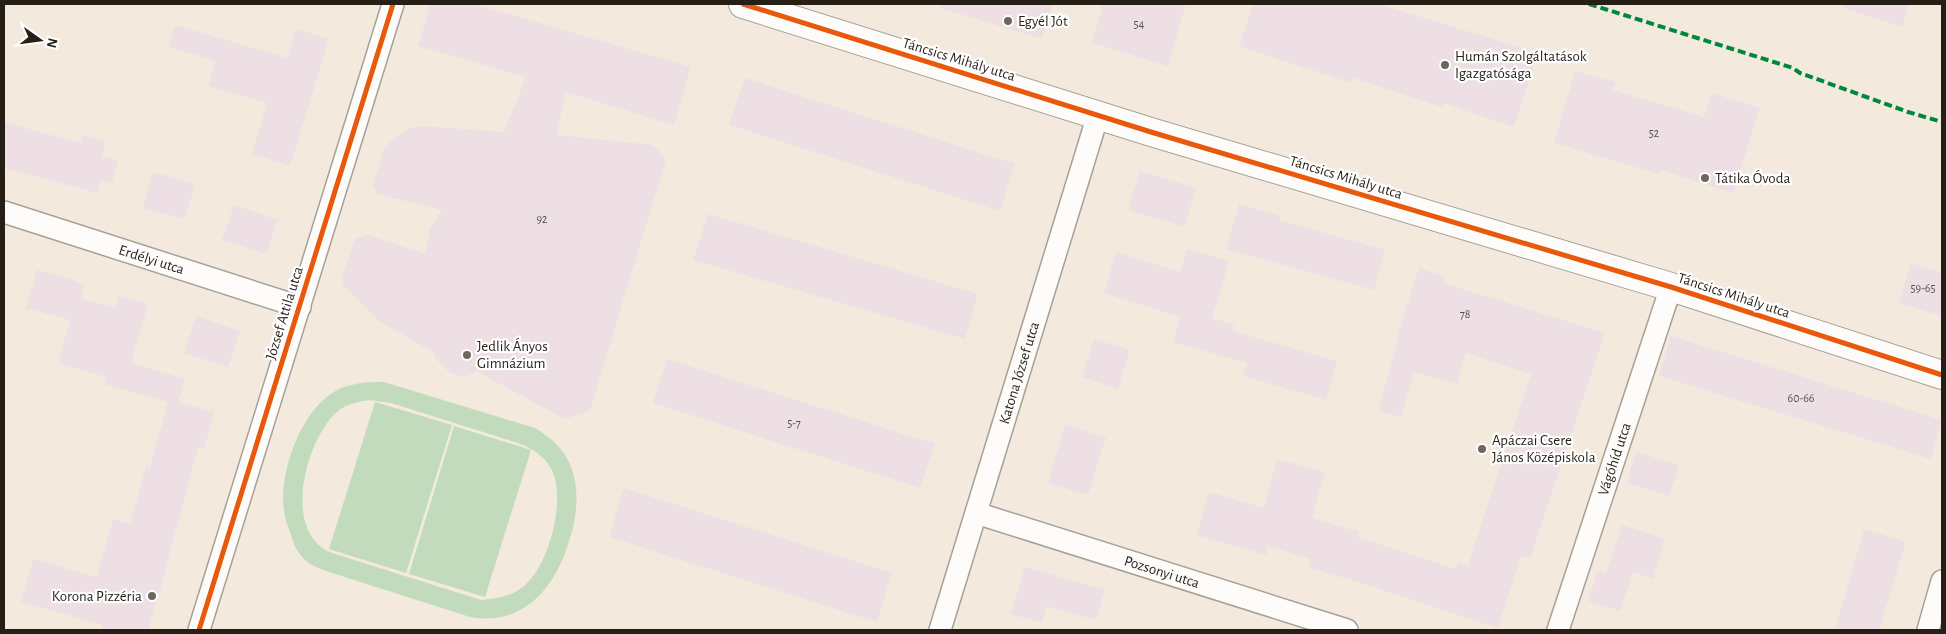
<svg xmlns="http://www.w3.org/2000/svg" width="1946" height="634" font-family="'Alegreya Sans',sans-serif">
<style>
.green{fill:#c2dbbd;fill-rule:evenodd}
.building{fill:#eddfe3}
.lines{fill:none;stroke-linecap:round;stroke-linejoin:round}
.street-casing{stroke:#a7a096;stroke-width:24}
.secondary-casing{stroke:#a7a096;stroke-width:30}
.street{stroke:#fdfcfa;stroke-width:21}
.secondary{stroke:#fdfcfa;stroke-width:28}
.quiet{stroke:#00873e;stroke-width:4;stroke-dasharray:8 4;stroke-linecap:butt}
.cycleway-casing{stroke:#fff;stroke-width:8}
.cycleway{stroke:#e8590c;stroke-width:5}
.poi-dot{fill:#6d665c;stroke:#fff;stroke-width:2}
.labels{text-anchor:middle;stroke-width:4.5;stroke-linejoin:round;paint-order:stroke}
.number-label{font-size:12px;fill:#574f49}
.poi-label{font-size:15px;fill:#251f16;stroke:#fff;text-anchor:start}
.street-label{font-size:15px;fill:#251f16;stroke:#fff}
</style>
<rect width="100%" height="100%" fill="#f3eadd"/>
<!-- green -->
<path class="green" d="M384,382L535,428C548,436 561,446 568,460C580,485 578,512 570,538C557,586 524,627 470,617L326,571C318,568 310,565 303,558C297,552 293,543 291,535C286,523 283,511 283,498C284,462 301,414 332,393C347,383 366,382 384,382ZM369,400L391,403L518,443C534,449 548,458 554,475C564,505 549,565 524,586C513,596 496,599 481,600L332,553C281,534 305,440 337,412C346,404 357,402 369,400Z
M375,402L452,425L406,573L329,549Z
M454,426L531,450L485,597L409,574Z"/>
<!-- building -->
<path class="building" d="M431,4H475L691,67L674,125L565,92L557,135L653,145L666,159L590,411L565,419L476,371L466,377L450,373L436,359L433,352L377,320L343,285L342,278L355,239L368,235L425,254L430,229L442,210L377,194L373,185L385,146L408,129L423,126L504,132L526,77L418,46Z
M941,4H1053L1042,39L940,8Z
M1103,4H1186L1168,66L1092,43Z
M1253,4H1379L1538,53L1514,127L1443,103L1442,107L1353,78L1351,83L1239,46Z
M1843,4H1909L1902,27L1843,8Z
M175,25L288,58L296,29L329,39L290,166L252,154L267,103L208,86L216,61L168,47Z
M1575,71L1615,82L1613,90L1704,117L1712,93L1760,108L1733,193L1661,170L1659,174L1554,143Z
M745,78L1015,164L1000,211L729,125Z
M4,122L80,143L82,135L106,142L102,156L118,160L112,184L101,181L98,193L4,168Z
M1140,171L1196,188L1185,227L1128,210Z
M153,172L195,184L185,219L143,208Z
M1239,204L1280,216L1279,220L1385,250L1374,290L1226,249Z
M234,205L278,220L266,254L222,240Z
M708,214L978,294L965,339L693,260Z
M1187,249L1229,261L1212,318L1234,325L1232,331L1337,361L1326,400L1243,376L1247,363L1173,342L1180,317L1104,293L1116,252L1180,272Z
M1911,263L1942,273V316L1899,303Z
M1419,268L1445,277L1443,283L1605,333L1530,559L1521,556L1498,628L1345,578L1309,568L1311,559L1268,546L1266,555L1197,535L1209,492L1264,508L1277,459L1325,472L1312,518L1359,532L1357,537L1456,569L1458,562L1468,565L1531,374L1466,353L1457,384L1414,372L1401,417L1378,411L1399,336H1397Z
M37,270L74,280V282L85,285L81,299L116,308L119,296L148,304L131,363L185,379L178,402L214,412L204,449L198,447L160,590L148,630H101L103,625L21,602L33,559L97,577L113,519L130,524L146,466L150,467L168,402L104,384L106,377L58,363L70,320L26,308Z
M196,316L240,331L228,367L184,353Z
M1671,336L1942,420L1931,459L1659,376Z
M1094,339L1130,350L1118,389L1082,377Z
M667,359L935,444L920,488L653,403Z
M1065,425L1106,437L1088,495L1048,483Z
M1636,452L1679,465L1669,496L1627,483Z
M624,488L892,573L877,622L609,537Z
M1622,525L1665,539L1653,579L1633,572L1620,611L1588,601L1598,571L1606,574Z
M1864,529L1906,542L1879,630H1835Z
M1025,567L1105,590L1096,620L1046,606L1042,623L1011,614Z"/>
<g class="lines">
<defs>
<g id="street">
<path id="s1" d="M4,212L300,307"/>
<path id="s2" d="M976,513L1347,630"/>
<path d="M199,630L393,4"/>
<path id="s3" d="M940,630L1098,115"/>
<path id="s4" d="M1558,630L1671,287"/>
<path d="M1928,630L1942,581"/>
</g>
<path id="secondary" d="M743,4L1151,132L1671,287L1942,375"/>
</defs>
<!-- street casing -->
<use href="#street" class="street-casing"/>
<!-- secondary casing -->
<use href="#secondary" class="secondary-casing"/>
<!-- street -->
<use href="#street" class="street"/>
<!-- secondary -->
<use href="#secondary" class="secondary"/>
<!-- quiet -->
<path class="quiet" d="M1589,4L1793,68L1800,73L1908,112L1942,122"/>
<defs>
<path id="cycleway" d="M743,4L1151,132L1671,287L1942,375
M199,630L393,4"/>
</defs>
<!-- cycleway casing -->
<use href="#cycleway" class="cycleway-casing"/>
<!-- cycleway -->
<use href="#cycleway" class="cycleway"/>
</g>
<!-- markers -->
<g class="poi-dot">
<circle cx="1008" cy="21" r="5"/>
<circle cx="1445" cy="65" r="5"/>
<circle cx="1705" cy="178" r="5"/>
<circle cx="467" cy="355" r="5"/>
<circle cx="1482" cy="449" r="5"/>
<circle cx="152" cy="596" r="5"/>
</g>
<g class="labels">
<!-- number labels -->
<g class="number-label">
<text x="1139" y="28">54</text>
<text x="1654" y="137">52</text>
<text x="542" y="223">92</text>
<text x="1923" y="292">59-65</text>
<text x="1465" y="318">78</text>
<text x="1801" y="402">60-66</text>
<text x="794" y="427">5-7</text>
</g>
<!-- poi labels -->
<g class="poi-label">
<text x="1018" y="26">Egyél Jót</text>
<text x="1455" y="61">Humán Szolgáltatások<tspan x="1455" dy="17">Igazgatósága</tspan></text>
<text x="1715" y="183">Tátika Óvoda</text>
<text x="477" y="351">Jedlik Ányos<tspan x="477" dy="17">Gimnázium</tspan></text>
<text x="1492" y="445">Apáczai Csere<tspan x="1492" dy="17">János Középiskola</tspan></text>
<text x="142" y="601" text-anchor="end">Korona Pizzéria</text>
</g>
<!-- street labels -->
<g class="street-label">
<text transform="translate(959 59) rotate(17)" y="5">Táncsics Mihály utca</text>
<text transform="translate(1346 177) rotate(17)" y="5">Táncsics Mihály utca</text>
<text dy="5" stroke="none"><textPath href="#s1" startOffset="155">Erdélyi utca</textPath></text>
<text transform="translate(1734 295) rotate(18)" y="5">Táncsics Mihály utca</text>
<text transform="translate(284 313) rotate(-73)" y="5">József Attila utca</text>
<text dy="5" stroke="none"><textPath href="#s3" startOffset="269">Katona József utca</textPath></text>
<text dy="5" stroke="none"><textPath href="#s4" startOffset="180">Vágóhíd utca</textPath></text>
<text dy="5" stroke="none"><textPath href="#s2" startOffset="195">Pozsonyi utca</textPath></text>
</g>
</g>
<!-- border -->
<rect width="1946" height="634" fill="none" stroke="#251f16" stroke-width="10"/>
<!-- north arrow -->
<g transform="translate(40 40) rotate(104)" stroke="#ffffff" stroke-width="4" paint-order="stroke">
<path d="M0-4L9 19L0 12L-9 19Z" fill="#251f16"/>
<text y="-8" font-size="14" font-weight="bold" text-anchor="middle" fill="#251f16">N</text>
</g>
</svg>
